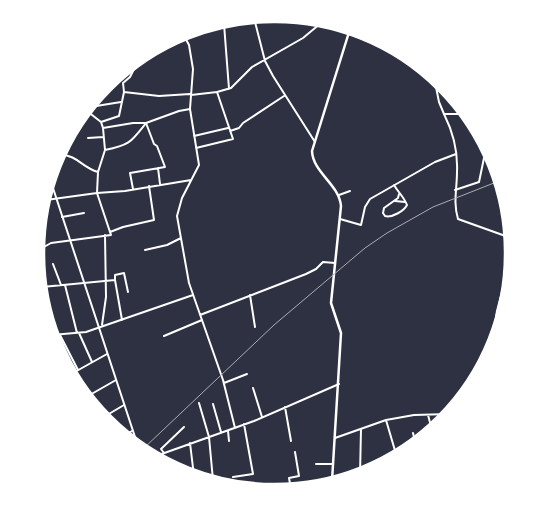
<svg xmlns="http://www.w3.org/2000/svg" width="549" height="506" font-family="'DM Sans',sans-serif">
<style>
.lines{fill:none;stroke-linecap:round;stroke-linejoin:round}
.minor{stroke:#fff;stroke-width:2}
.tertiary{stroke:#fff;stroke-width:2}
.primary{stroke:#fff;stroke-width:2.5}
.rail{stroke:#abadb3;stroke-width:1}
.rim{fill:none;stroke:#fff;stroke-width:2.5}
</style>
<rect width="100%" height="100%" fill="#2d3142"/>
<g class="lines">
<!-- minor -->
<path class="minor" d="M254,18L265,61L273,76L315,142
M224,24L229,89
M182,32L189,45L193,69L190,109L199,165L182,198L177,216L189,283L223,380L235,428
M185,36L210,26
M156,50L161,48L183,33
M434,77L439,102L444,114
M124,92L159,96L190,94
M191,95L217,92L231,88L252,67L303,38L321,23
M90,107L121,102
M101,122L119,116L124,92L123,83L130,77L137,63
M103,128L133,123H146L179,111L190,109
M230,131L239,128L243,123L284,96
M194,136L228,128
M88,138L103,137
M196,148L233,139L217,92
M105,150C130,145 131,142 146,123
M59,154C79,156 81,167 98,172
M158,168L160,184
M133,189L130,173L165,167L157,146L154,144L146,123
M455,190L479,182L484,158L494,159
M339,195L350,191
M46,200L97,193L125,191L191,180
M395,201L405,202
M62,217L84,213
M41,226L44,225
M110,232L123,227L154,220L149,186
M145,250L167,245L181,238
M35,252L51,243L111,235L97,193L98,172L105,150L103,128L101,122L87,111
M53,264L61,285
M115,279V275L124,273L128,292
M65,285L77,333
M42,287L115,280L122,320
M250,295L255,327
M200,315L306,274L316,269L323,262L335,263
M102,325L106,297L105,235
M79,333L92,362
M52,335L86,332L193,295
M60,335L78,370
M164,336L202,320
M481,366L492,343L497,311L513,249
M73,373L107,354
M224,383L247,374
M253,388L262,417
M88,396L116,380
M199,403L209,437L213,480
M213,404L221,432
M285,407L291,441
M428,415L432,430
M102,418L124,405
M386,420L396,454
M228,431L229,441
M413,433L415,441
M125,435L132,431
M335,438L386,420L414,415L449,414
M190,443L194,476
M164,453L161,449L184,427
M156,456L254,421L339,384
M316,464H333
M360,468L384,462
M360,475L361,429
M233,477L253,474L244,424
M227,483L232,481L233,484
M291,489L289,478L299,476L295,452"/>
<!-- tertiary -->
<path class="tertiary" d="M464,114H444C453,132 458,152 457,172C457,188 453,203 458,219L511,238
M50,179L137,443
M394,185C398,192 404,197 407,205C404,211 392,218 385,216L383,213L384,208L398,198L399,194
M340,219L361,225L365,207L370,199L435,162L456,154"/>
<!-- primary -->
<path class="primary" d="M332,481L341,333L331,303L341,206C339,184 313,173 312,151L350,29"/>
<!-- rail -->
<path class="rail" d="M144,448L274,325L365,248L387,233L433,207L499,181"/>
</g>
<!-- crop -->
<path d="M0 0H549V506H0ZM274 22H275A230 230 0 0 1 505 252V254A230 230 0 0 1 275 484H274A230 230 0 0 1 44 254V252A230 230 0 0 1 274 22Z" fill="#fff" fill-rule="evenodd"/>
<path class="rim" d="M274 22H275A230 230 0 0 1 505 252V254A230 230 0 0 1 275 484H274A230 230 0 0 1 44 254V252A230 230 0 0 1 274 22Z"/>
</svg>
